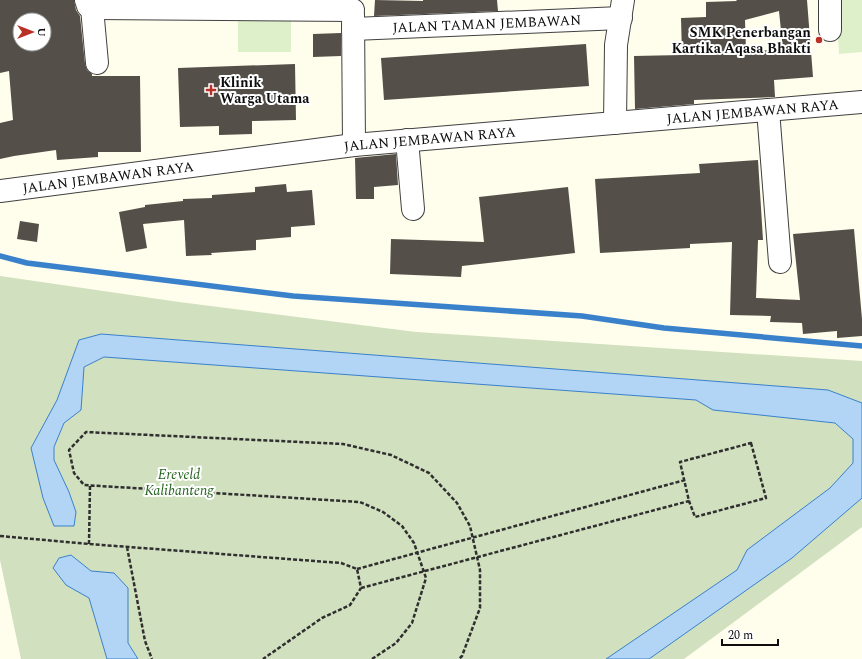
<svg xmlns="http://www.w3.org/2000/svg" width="862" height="659" font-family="Spectral,serif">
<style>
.cemetery{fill:#d1e0be}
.pitch{fill:#def0c9}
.water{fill:#b2d4f5;stroke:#3a81cc}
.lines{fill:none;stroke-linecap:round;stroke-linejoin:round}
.stream{stroke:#3a81cc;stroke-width:5.5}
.building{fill:#554f49;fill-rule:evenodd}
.minor-casing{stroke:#404040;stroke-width:24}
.path{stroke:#2f2f2f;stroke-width:2.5;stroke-dasharray:4 2;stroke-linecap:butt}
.minor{stroke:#fff;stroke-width:22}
.poi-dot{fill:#bb3026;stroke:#fff;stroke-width:1.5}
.labels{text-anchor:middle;stroke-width:4;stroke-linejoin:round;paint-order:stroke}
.street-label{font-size:14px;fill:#0d0d0d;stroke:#fff}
.poi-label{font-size:14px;font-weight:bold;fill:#0d0d0d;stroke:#fff;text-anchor:end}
.park-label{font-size:14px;font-style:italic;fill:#24631e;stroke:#fff}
</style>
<rect width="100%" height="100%" fill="#fffdec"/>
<!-- cemetery -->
<path class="cemetery" d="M0,276L179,302L416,332L862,361V527L684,659H21L0,560Z"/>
<!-- pitch -->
<path class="pitch" d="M836,0H862V52L839,54Z
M238,17H291V52H238Z"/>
<!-- water -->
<path class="water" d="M101,334L828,390L862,403V498L792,558L649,659H606L737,570L747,550L830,488L853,463V439L835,423L713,410L696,400L104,357L84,367L81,410L64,423L54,447V460L69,492L76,512L74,526H54L43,498L31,448L57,400L79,340Z
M71,555L91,571L114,573L128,588V643L138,659H107L89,598L66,585L53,568L59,558Z"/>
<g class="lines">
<!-- stream -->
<path class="stream" d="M0,256L27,263L293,296L582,316L664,328L862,346"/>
</g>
<!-- building -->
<path class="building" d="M0,0H74L76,10L80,16L85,64L87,70L92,74V76H140L141,152H98V157L57,160L56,150L14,156L0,159V123L13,120L9,71L0,73ZM20,20H44V44H20Z
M375,0L423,1V0H497L498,11L374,16Z
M736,0H807L813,77L774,80L775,97L694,100V104L635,109L634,56L682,55L681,18L706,17V2L737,1ZM779,11L783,50L746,51L745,20Z
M341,33V56L313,57V34Z
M586,44L589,86L384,100L381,58Z
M295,64L296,120L252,121V134L219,135V126L180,127L178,68Z
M396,154L398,185L374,187V199H356L355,158Z
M758,160L763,240H758L756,298L800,300L793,234L854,229L862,319V336L837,338V331L803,334L802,323L770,322L771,316L730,315L732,242L690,244V248L600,253L595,179L700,173L699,164Z
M286,184L287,192L312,190L315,225L291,227V237L256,240V250L211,253L212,255L186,256L184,220L143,224L147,248L126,252L119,212L145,207V205L183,201V199L212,198V195L255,192V187Z
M568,187L575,253L462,266L461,277L390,274L391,239L484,242L479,197Z
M20,221L39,224L37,242L17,239Z"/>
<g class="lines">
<defs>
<g id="minor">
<path d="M86,0L88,6L95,8L353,10"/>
<path d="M92,8L97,63"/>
<path d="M353,15L354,145"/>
<path id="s1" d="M353,29L621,18"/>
<path d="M830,30V0"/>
<path d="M768,110L780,262"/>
<path d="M615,123L616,45L623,0"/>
<path d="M407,140L413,209"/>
<path id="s2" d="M0,191L354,145L862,102"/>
</g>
</defs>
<!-- minor casing -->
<use href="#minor" class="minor-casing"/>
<!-- path -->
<path class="path" d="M751,443L766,498L695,517L689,501L680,462Z
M0,536L89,544L341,563L357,569L361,588L350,605L322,618L263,659
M89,544L90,486
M127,547L145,641L152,659
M357,569L685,480
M361,588L689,501
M372,659L396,643L412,623L426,578L414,543L402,526L383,512L360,502L84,485L74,473L69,450L86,432L343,444L391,455L429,473L457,503L470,526L480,570V608L462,656L459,659"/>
<!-- minor -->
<use href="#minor" class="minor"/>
</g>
<!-- markers -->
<g class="poi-dot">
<circle cx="819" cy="40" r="4"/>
<path d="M209 84h4v4h4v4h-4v4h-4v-4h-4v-4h4z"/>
</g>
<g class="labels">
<!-- street labels -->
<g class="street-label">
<text dy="5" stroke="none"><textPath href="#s1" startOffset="134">JALAN TAMAN JEMBAWAN</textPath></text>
<text dy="5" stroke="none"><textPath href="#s2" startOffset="757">JALAN JEMBAWAN RAYA</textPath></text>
<text dy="5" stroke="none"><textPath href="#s2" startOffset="433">JALAN JEMBAWAN RAYA</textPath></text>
<text dy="5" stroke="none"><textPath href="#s2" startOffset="109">JALAN JEMBAWAN RAYA</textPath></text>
</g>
<!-- poi labels -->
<g class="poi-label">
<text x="811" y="37">SMK Penerbangan<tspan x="811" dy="16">Kartika Aqasa Bhakti</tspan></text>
<text x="220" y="87" text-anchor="start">Klinik<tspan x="220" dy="16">Warga Utama</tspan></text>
</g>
<!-- park labels -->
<g class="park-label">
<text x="179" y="479">Ereveld<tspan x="179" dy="16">Kalibanteng</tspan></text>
</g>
</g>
<!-- north arrow -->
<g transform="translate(32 32) rotate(90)"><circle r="19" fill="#ffffff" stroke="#9e9e9e"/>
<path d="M0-3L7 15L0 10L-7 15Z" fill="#bb3026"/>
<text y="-6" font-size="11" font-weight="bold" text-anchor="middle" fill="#0d0d0d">U</text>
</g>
<!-- scale -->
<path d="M722 639v6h56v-6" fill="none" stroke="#0d0d0d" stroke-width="2"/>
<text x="728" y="639" font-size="12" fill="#0d0d0d" stroke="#ffffff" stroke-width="3" paint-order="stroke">20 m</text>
</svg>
